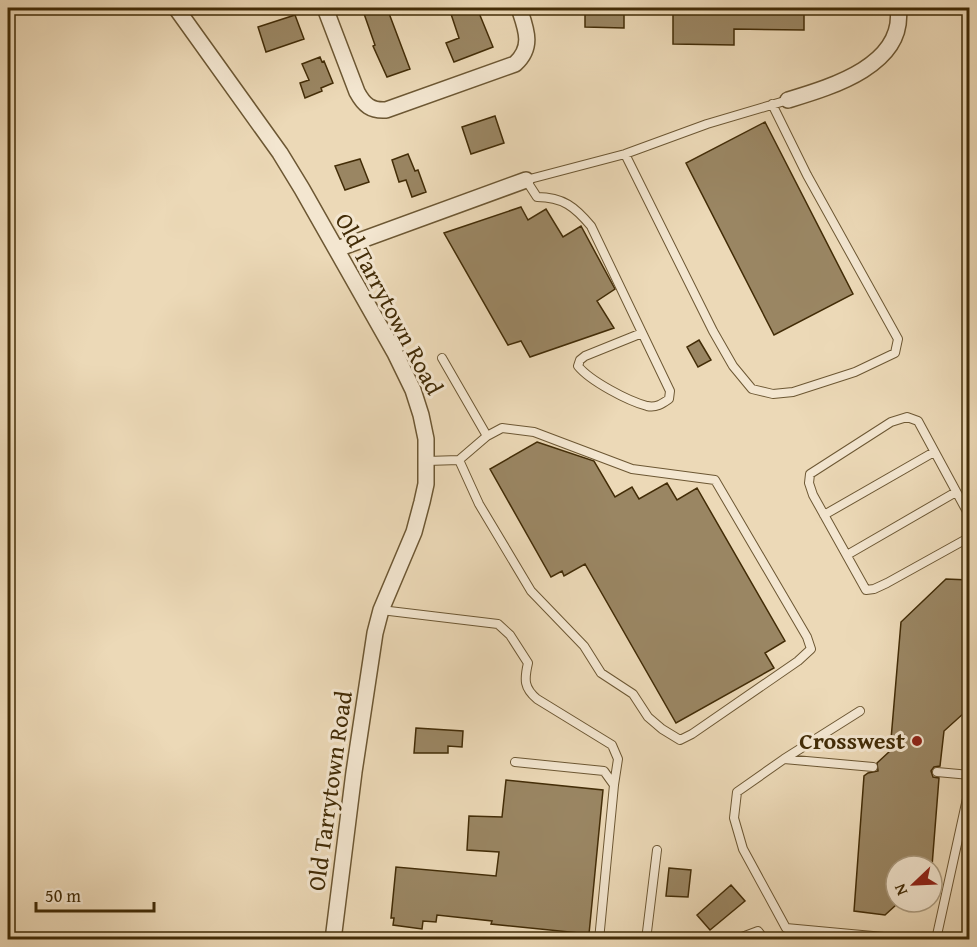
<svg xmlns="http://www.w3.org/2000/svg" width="977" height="947" font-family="'Gentium Book Plus',serif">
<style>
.building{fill:#9a8663;stroke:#422c07;stroke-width:1.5}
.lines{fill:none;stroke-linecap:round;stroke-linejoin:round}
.lane-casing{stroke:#6c5733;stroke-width:10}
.street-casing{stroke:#6c5733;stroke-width:18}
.lane{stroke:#f3e6d0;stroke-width:8}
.street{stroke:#f3e6d0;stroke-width:15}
.poi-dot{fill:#8f2418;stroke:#f3e6d0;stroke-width:2}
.labels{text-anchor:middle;stroke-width:6;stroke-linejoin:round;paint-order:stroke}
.street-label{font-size:24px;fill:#422c07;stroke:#f3e6d0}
.poi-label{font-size:24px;font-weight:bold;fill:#422c07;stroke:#f3e6d0;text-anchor:end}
</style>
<rect width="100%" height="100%" fill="#ecd9b7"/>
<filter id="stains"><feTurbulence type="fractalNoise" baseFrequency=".00333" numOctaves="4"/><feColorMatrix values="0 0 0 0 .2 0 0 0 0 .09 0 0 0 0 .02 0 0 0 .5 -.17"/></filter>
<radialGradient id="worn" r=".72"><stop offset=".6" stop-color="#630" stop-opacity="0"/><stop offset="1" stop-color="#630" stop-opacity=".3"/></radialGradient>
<!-- building -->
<path class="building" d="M362,8H387L410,69L387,77L373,46L375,45Z
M449,8H477L493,47L454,62L446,43L459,38Z
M585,8H624V28L585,27Z
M673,8H804V30L734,29V45L673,44Z
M295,15L304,39L266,52L258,27Z
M320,57L322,62L324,61L333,83L321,88L322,91L305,98L300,83L309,80L302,64Z
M495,116L504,143L471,154L462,127Z
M765,122L853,294L774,335L686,163Z
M408,154L415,171L418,170L426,192L412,197L406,180L399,182L392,160Z
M360,159L369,182L345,190L335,166Z
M521,207L528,220L546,209L563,237L581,226L615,289L597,301L614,328L530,357L521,341L508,345L444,233Z
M699,340L711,360L698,367L687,347Z
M537,442L594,461L615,497L632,487L639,499L667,483L677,500L697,488L785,641L765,653L774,668L676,723L585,564L564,576L562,571L551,577L490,469Z
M946,579L969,580V655L964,713L944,731L940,766L934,767L931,771L933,777L939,778L932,866H896V905L885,915L854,911L864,776L868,773L878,771L877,763L890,751L901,622Z
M416,728L463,731L462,747L448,746V753H414Z
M506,780L603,790L589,934L491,924L492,921L437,915L436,922L423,921L422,929L393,925L394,918H391L396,867L496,876L499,852L467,850L469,816L502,817Z
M669,868L691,870L688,897L666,896Z
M731,885L745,901L710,930L697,915Z"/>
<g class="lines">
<defs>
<path id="lane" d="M625,154L713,331L733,366L752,389L773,394L793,392L855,372L895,353L898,339L807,175L772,104
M642,333L585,356L580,360L578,366C590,381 628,401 647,406C656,408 662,404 669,399L670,391L591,226C575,207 563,197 537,197L526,180L625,154L707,124L788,100
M442,358L487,436
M427,461L459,460L479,504L531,591L584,646L601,673L633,694L648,717L662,729L680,740L692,734L798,661L811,649L807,637L715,480L632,469L534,432L502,428L487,436L459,460
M824,515L934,452
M970,517L918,421L907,417L891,422L810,474L809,483L813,495L866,590L874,589L887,583L970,537
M847,555L956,492
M381,610L498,624L510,635L528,663C524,680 524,688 537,699L612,745L618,759L614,785
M784,759L860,711
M515,762L604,771L614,785L599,940
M873,767L784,759L737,792L734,818L743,849L786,928L916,940
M937,772L970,775
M646,940L657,850
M734,940L758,931L765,940
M925,940L937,935L970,785"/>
<path id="street" d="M176,8L280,153L302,189L395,353L413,390L421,415L426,439V484L422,502L414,532L381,610L375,633L354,772L333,940
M325,8L357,92C364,105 371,111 386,110L515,64C534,47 526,29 519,8
M788,100C831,87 906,65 898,8
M337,249L526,180"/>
</defs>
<!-- lane casing -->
<use href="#lane" class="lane-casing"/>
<!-- street casing -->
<use href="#street" class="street-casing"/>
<!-- lane -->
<use href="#lane" class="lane"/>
<!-- street -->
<use href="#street" class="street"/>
</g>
<!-- markers -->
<circle class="poi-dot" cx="917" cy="741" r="6"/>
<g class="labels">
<!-- street labels -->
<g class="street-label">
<text transform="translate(389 304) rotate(62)" y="8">Old Tarrytown Road</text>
<text transform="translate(330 791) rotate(-82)" y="8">Old Tarrytown Road</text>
</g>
<!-- poi labels -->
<g class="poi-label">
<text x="905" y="749">Crosswest</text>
</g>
</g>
<!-- margin -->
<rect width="977" height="947" fill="none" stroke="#ecd9b7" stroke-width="30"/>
<rect x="9" y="9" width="959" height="929" fill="none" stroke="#422c07" stroke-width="3"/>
<rect x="15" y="15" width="947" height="917" fill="none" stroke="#422c07" stroke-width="1.5"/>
<!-- north arrow -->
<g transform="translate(914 884) rotate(247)"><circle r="28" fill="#f3e6d0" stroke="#ac9c80" stroke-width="1.5"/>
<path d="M0-4.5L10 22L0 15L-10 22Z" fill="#8f2418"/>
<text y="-9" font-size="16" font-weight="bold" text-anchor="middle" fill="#422c07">N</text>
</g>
<!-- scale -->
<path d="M36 902v9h118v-9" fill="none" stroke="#422c07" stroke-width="3"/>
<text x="45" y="902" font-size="18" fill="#422c07" stroke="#f3e6d0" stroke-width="4.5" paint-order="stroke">50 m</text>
<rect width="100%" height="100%" filter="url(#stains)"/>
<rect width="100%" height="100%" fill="url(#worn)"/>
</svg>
